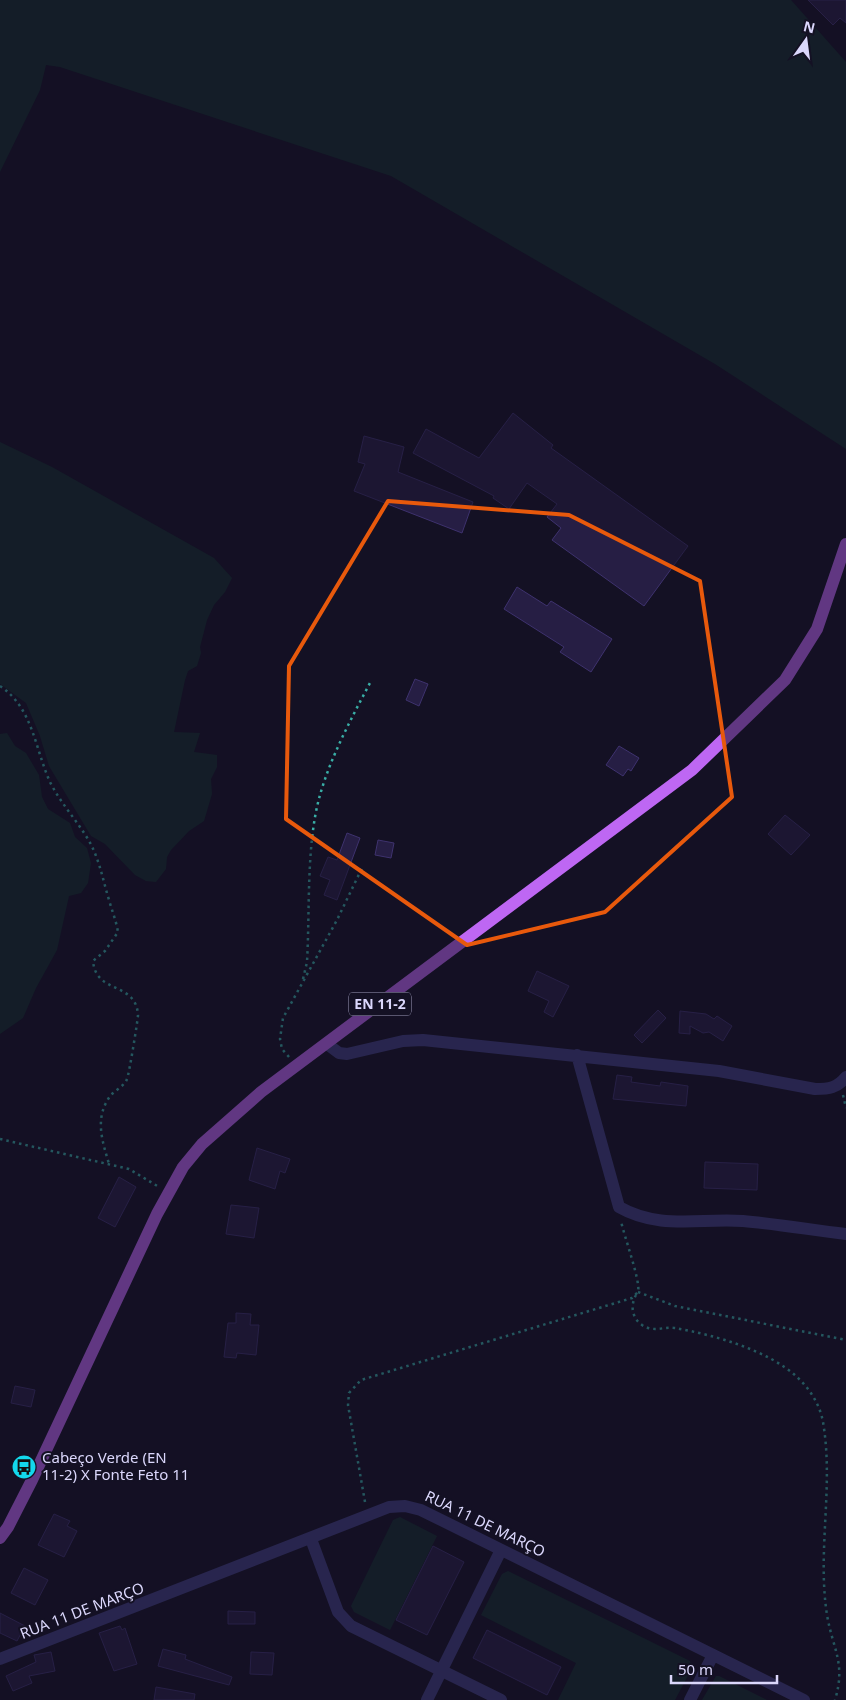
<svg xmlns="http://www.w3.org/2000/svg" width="846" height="1700" font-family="'Noto Sans',sans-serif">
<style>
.green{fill:#142e2d}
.building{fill:#261e44;stroke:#3e326e}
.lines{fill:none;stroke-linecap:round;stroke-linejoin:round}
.path{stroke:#39aea6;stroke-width:2.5;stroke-dasharray:2.5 4;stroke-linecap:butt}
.minor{stroke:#413f80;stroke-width:12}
.major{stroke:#be67f3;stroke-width:12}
.marked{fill:none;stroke:#e8590c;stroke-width:4;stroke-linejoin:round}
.labels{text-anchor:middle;stroke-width:4;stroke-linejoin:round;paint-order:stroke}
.shield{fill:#141124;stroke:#9f9cbb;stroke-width:1}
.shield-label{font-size:14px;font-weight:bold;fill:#dbd7fc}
.poi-label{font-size:15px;fill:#dbd7fc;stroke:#141124;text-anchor:start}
.street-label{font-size:15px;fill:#dbd7fc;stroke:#141124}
</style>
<rect width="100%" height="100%" fill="#141124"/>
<!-- green -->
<path class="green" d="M0,0H791L846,62V449L715,364L391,176L60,67L46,65L40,90L0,172Z
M0,442L52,467L214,558L232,578L225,592L214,605L207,620L200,647L201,653L197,666L188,671L185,680L174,732L200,733L194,752L217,755V767L211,779L212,794L204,821L189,831L171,850L167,857L166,869L156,882L146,881L135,875L105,844L91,836L49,766L40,736L26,703L0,684Z
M7,733L15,746L26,753L39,775L42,797L48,809L70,823L75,837L87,848L91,863L88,883L81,893L69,896L57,950L36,988L23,1018L0,1034V734Z
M400,1517L437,1536L390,1630L354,1612L351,1606L393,1520Z
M508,1571L690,1661L692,1668L675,1700H558L576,1663L481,1615L502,1574Z
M716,1676H719L767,1700H702Z"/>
<!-- building -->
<path class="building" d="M808,0H846V23L840,18L833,25Z
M513,413L553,445L551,448L688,546L644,606L552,540L561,528L547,517L557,504L527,483L509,509L493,498L494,496L413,453L426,429L479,458Z
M364,436L404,447L398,472L473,502L462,533L354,491L365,464L358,462Z
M517,587L547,606L551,601L612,639L591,672L560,652L564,647L504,609Z
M415,679L428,684L419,706L406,700Z
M619,746L639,758L631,771L628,769L623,776L606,765Z
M785,815L810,835L791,855L768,834Z
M347,833L360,838L337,900L324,895L330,880L320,876L328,857L337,860Z
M378,840L394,843L391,858L375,855Z
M537,971L569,986L553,1017L544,1012L549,1001L528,991Z
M658,1010L666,1018L642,1043L634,1035Z
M680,1011L706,1014L714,1019L717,1016L732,1026L723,1041L709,1032L703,1033L690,1026V1034L679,1033Z
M617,1075L632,1077L631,1082L660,1086L661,1082L688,1086L686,1106L613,1099Z
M257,1148L290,1159L285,1173L280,1171L275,1189L249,1180Z
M705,1162L758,1164L757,1190L704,1188Z
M119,1177L136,1187L115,1227L98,1218Z
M231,1205L259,1208L254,1238L226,1234Z
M236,1313L251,1314L250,1325H259L256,1355L237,1353L236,1358L224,1357L228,1323H236Z
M15,1386L35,1390L31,1407L11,1403Z
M54,1514L70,1521L67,1526L77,1531L64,1557L38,1545Z
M433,1546L464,1562L427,1635L396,1620Z
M24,1568L48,1580L35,1605L11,1593Z
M228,1611L255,1612V1624H228Z
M0,1613L25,1626L17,1641L0,1633Z
M120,1626L122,1630L125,1628L137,1664L114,1671L99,1633Z
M487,1630L561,1667L547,1695L473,1658Z
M163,1649L186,1655L185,1659L232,1677L229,1685L158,1666Z
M51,1652L55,1671L29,1676L32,1683L13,1691L6,1676L36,1662L34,1655Z
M251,1652L274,1653L272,1675L250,1674Z
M156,1687L195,1694L194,1700H154Z"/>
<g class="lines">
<!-- path -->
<path class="path" d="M0,686C33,708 35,749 50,782C60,802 74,817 86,836C99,856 102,877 109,900C112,911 116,920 118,932L105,951L93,961C96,995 136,981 138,1015C138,1019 129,1075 127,1079C125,1085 116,1090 111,1095C94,1117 102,1140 109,1164
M303,979L307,962C310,910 306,844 320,795C331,756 352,717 371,681
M289,1057L282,1049L280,1039L283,1018L337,920L363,866
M843,1095L846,1108
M0,1139L129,1169L159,1187
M638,1292L675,1306L846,1340
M636,1295C630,1306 632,1318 642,1325C654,1333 664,1326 675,1328C714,1335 768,1350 797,1377C810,1389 820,1405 823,1422C834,1486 817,1551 827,1615C833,1650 846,1663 835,1700
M365,1502L348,1405L349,1393L361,1380L632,1298L638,1292C641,1282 624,1236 621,1221"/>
<!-- minor -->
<path class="minor" d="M327,1044L339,1053L347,1054L403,1041L423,1040L719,1071L815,1089C829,1089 837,1088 846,1077
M577,1055L619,1207C659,1230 699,1218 743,1221C777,1224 812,1230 846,1234
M311,1539L338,1612L351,1626L501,1700
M0,1659L389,1507L405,1506L421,1510L804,1700
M427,1700L501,1550
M690,1700L713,1655"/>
<!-- major -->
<path class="major" d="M0,1538L8,1527L32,1480L157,1214L183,1167L202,1144L261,1092L692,770L785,680L817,629L846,544"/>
</g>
<!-- marked area -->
<path d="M0 0H846V1700H0ZM388,501L569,515L700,581L732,797L605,912L467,945L286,819L289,666Z" fill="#141124" fill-opacity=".55" fill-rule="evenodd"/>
<path class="marked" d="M388,501L569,515L700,581L732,797L605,912L467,945L286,819L289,666Z"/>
<!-- icons -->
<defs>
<symbol id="bus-disc" viewBox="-11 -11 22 22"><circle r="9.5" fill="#13d8ec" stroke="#141124"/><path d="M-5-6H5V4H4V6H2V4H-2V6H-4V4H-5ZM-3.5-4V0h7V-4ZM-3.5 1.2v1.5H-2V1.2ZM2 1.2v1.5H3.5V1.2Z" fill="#111"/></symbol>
</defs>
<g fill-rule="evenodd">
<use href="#bus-disc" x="10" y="1453" width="28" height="28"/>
</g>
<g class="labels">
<!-- shield labels -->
<rect class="shield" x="349" y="992.5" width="62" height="23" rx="4"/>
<g class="shield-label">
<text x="380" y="1009">EN 11-2</text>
</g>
<!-- poi labels -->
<g class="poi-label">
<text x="42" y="1463">Cabeço Verde (EN<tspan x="42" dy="17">11-2) X Fonte Feto 11</tspan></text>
</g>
<!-- street labels -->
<g class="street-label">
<text transform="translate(485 1524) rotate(26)" y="5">RUA 11 DE MARÇO</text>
<text transform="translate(82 1611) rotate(-21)" y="5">RUA 11 DE MARÇO</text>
</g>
</g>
<!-- north arrow -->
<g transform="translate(806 40) rotate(14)" stroke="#141124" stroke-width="4" paint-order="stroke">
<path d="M0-4L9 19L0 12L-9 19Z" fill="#dbd7fc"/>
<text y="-8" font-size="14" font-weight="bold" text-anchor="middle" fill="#dbd7fc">N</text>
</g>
<!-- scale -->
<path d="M671 1675v8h106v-8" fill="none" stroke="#dbd7fc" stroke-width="2.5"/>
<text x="678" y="1675" font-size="15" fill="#dbd7fc" stroke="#141124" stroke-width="4" paint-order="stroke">50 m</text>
</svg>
